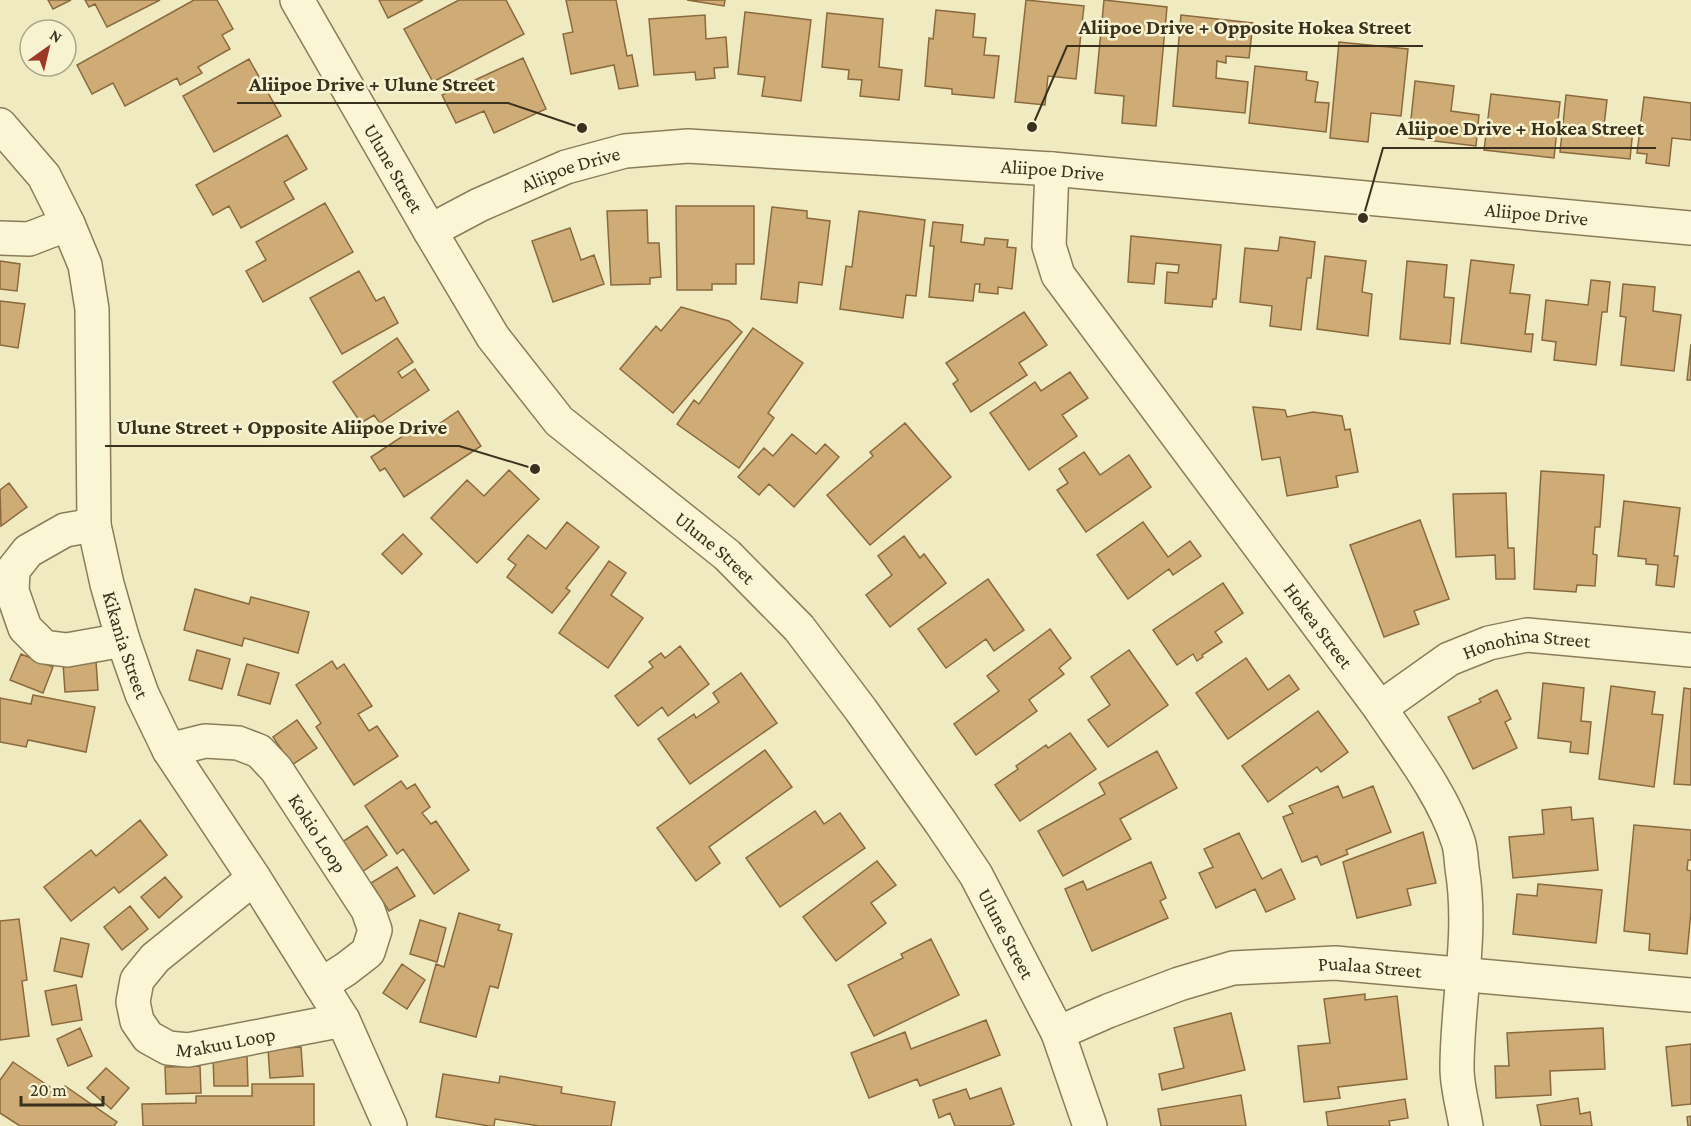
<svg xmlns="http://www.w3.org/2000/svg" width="1691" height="1126" font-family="'Crimson Pro',serif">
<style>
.building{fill:#cfab76;stroke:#8a6a3d;stroke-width:1.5}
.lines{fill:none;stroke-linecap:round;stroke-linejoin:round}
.minor-casing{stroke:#8a7c58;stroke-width:36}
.tertiary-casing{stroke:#8a7c58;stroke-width:36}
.minor{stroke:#faf6d5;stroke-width:33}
.tertiary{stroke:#faf6d5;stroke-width:33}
.labels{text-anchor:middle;stroke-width:5;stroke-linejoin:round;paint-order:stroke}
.street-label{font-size:20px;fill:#39301d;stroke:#f7f3d1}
.leader{fill:none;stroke:#39301d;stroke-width:2}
.callout-dot{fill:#39301d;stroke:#f7f3d1;stroke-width:2}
.callout-label{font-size:21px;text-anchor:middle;font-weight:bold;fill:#39301d;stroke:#f7f3d1;stroke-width:5;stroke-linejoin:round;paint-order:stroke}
</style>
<rect width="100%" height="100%" fill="#f0eac1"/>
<!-- building -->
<path class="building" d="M48,0H71L53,9Z
M85,0H160L107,27L95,4L89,7Z
M194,0H217L233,29L222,35L230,49L198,67L202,73L180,85L177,78L125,106L113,83L92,94L77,65Z
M379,0H423L388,18Z
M459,0H506L524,34L433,82L404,29Z
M566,0H616L627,56L632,55L638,86L619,89L614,65L571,74L563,34L573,32Z
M687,0H725L724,6Z
M1026,0L1084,6L1076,79L1048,76L1045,105L1015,102Z
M1104,0L1167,7L1156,126L1122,123L1124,96L1095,93Z
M936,10L975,14L973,37L986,38L984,55L999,56L994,98L952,94V89L925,86L929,38L933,39Z
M745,12L811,20L801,101L762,96L765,77L738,74Z
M827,13L883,19L879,67L902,70L899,100L860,96L862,80L848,79L849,70L822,67Z
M705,15L706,39L726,37L728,67L714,68L715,78L696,80L695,72L654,75L649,19Z
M1181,15L1253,23L1249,58L1226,56V63L1217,61L1216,78L1248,82L1245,113L1173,106Z
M1339,42L1408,49L1401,116L1371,113L1368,142L1330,138Z
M523,58L546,109L494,133L484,111L456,123L442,95Z
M249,59L281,116L214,152L183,96Z
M1255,66L1307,72L1306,80L1318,82L1315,102L1329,103L1326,132L1249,123Z
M1415,81L1454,86L1451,111L1479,115L1476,146L1409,138Z
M1491,94L1560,102L1554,158L1484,150Z
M1566,95L1607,100L1604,126L1633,129L1630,159L1560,152Z
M1644,97L1691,103V140L1672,138L1669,166L1646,163L1647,154L1637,153Z
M287,135L307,169L284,182L294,199L241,228L229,206L213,215L196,185Z
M325,203L353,252L263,302L246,271L266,260L256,242Z
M676,206H754V264H736V284H712V290H677Z
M772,207L807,211V218L830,221L822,285L799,282L797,303L761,299Z
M647,210L648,243H659L661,277L650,278V284L611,285L607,211Z
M859,211L925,220L916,296L906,295L903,318L840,309L846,266L852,267Z
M933,222L963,225L961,242L984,245L985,238L1008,240L1007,247L1016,248L1012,289L998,287V294L979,292L980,284H975L973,301L929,297L934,246H930Z
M570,228L581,260L594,255L604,284L553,302L532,241Z
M1131,236L1221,245L1216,299H1213L1212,307L1165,303L1167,272L1178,273L1179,265L1156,263L1154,284L1128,282Z
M1280,237L1315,242L1311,278H1307L1301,330L1270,326L1272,306L1240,302L1245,248L1278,251Z
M1325,256L1366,261L1362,292L1372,294L1368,336L1317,329Z
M1471,260L1514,265L1510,293L1530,295L1525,334H1533L1531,352L1461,343Z
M0,261L20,264L17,291L0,289Z
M1407,261L1447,265L1444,297L1454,298L1450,344L1400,339Z
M359,271L376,301L384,297L398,323L342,354L310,298Z
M1591,280L1610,282L1607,312H1602L1596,365L1554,360L1556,342L1542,340L1546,300L1588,305Z
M1623,284L1655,287L1653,311L1681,315L1674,371L1621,365L1626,317L1620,316Z
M0,301L25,304L18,348L0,345Z
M681,307L729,321L742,332L673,413L620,369L656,326L661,331Z
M1024,312L1047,345L1019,363L1027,375L971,412L953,384L958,380L946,363Z
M753,328L803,363L768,413L774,418L739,468L677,424L694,400L699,404Z
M397,338L413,362L398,372L402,378L415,369L429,390L380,423L374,415L361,423L333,382Z
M1691,344V380H1687Z
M1070,372L1088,398L1062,415L1077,436L1029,470L990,413L1035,382L1041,391Z
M1253,407L1285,410L1287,417L1313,412L1342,416L1345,430L1350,429L1358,472L1336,476L1338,487L1287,496L1280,457L1262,460Z
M458,411L481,446L404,497L385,468L380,471L371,457L421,424L427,432Z
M905,423L951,477L870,545L827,495L873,456L870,452Z
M792,434L816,454L825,444L839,457L794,507L769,484L759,495L738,477L764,448L773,456Z
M1084,452L1100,475L1129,455L1151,487L1086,532L1057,490L1068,483L1059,469Z
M509,470L539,499L477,563L431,518L467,480L484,496Z
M1541,471L1604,475L1600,527H1595L1593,554L1597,555L1595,586L1577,585L1576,592L1534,589Z
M9,483L27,507L1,526L0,490Z
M1506,493L1508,548H1514L1515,579H1496L1495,555L1456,557L1453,494Z
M1624,501L1680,508L1674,556H1678L1674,587L1656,585L1658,565L1646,564V559L1618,556Z
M1420,520L1449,599L1414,611L1419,624L1384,637L1350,545Z
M567,522L599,547L566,588L570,591L552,613L507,577L516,565L508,559L528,535L546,549Z
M1143,522L1168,557L1190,541L1201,556L1173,575L1169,569L1128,599L1097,555Z
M403,534L422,554L402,574L382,554Z
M904,536L920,558L924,554L946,583L890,627L866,595L892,575L878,556Z
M609,561L626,573L611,595L643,618L608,668L559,633Z
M988,579L1024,630L994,651L986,639L946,668L918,629Z
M1223,583L1243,613L1215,632L1222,642L1202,655L1203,657L1197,661L1193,654L1177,665L1153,630Z
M195,589L249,604L251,597L309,612L298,653L244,638L242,646L184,630Z
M1050,629L1071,658L1059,668L1064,674L1029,700L1037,711L976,755L954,724L999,691L987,676Z
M680,646L709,684L668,716L662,707L638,726L615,696L653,667L649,662L661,653L665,658Z
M197,650L230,659L222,689L189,680Z
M1129,650L1168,705L1108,747L1088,720L1110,705L1091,677Z
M21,654L53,667L43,693L10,680Z
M1246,658L1268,690L1289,675L1299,689L1228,739L1196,693Z
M96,661L98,690L65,692L63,663Z
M332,661L337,669L344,664L372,706L358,714L369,731L377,726L398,756L354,785L316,727L321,723L296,685Z
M247,664L279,673L270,704L238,695Z
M741,673L777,723L690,784L658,739L694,714L696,718L719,702L713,693Z
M1543,683L1584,688L1581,721L1591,722L1588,754L1570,752L1571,742L1538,738Z
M1611,686L1655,692L1652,714L1663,715L1654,787L1599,779Z
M1684,688L1691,689V785L1674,784Z
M1497,690L1511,719L1505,722L1517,748L1473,769L1448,717L1481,702L1479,699Z
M33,695L95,707L86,752L28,740L26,747L0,742V698L31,704Z
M1318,711L1348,752L1321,772L1317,767L1268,802L1242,766Z
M297,720L317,748L292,765L273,737Z
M1070,733L1096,769L1020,821L995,785L1018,769L1016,766L1046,745L1048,748Z
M765,750L792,787L709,847L720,863L696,881L657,828Z
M1157,751L1177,788L1120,819L1131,839L1063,876L1038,831L1105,794L1099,783Z
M401,781L407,789L415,784L430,807L422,813L431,824L436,821L469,870L434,894L403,849L397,854L365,806Z
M1338,786L1343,798L1373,786L1391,832L1346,850L1348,854L1321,865L1317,856L1302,862L1283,817L1293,813L1289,806Z
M1571,807L1572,820L1593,818L1598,870L1513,878L1509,837L1544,834L1542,810Z
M815,811L824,824L840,813L865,848L780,907L746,858Z
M140,820L167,855L119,893L114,887L71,921L44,887L91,850L96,856Z
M1634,825L1691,830V860H1688L1687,870L1691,871V911L1687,954L1649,950L1650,934L1624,931Z
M367,826L387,855L362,872L342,842Z
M1423,832L1436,883L1407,889L1411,905L1357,918L1343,862Z
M1239,833L1262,879L1281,869L1295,899L1266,912L1255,889L1216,908L1199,873L1213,867L1204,849Z
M877,861L896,885L871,903L886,923L836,961L803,917Z
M1151,862L1166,898L1160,901L1168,918L1092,951L1065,889L1083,881L1087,890Z
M397,867L415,896L389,911L371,883Z
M165,877L182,897L159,918L141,897Z
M1538,884L1602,890L1596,943L1513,934L1517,894L1537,896Z
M130,906L148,929L122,950L104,927Z
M459,913L500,925L498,930L512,934L498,988L490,986L476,1037L420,1022L436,964L444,967Z
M19,919L27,980L22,981L29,1036L0,1040V921Z
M420,920L446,928L437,962L410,954Z
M61,938L89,944L82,977L54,971Z
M931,939L959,995L874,1036L848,985L903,958L901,954Z
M402,964L425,980L407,1009L383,993Z
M76,985L82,1020L52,1025L45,991Z
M1365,994V1000L1397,996L1407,1079L1338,1087L1340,1098L1304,1102L1298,1046L1330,1043L1324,999Z
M1231,1013L1245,1070L1162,1090L1159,1074L1184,1068L1174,1028Z
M986,1020L1000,1055L920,1086L917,1079L869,1098L851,1053L905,1032L911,1049Z
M80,1028L92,1056L68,1066L57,1039Z
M1603,1028L1605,1069L1550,1071L1551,1095L1496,1098L1495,1066H1509L1507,1033Z
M1691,1044V1104L1672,1106L1666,1047Z
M301,1047L303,1076L270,1078L268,1049Z
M247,1056L248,1086H214L213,1057Z
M13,1062L59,1093L65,1086L117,1122L114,1126H20L0,1113V1080Z
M200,1066L201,1093L166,1094L165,1067Z
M106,1068L129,1088L111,1109L87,1088Z
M443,1074L499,1083L500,1076L562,1087L561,1093L615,1102L611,1126H539L495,1119L494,1126H489L436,1117Z
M252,1084H314V1126H143L142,1104L196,1103V1096H252Z
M1001,1088L1014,1124L1009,1126H955L950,1113L939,1118L933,1100L966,1089L970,1099Z
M1241,1095L1246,1126H1161L1158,1109Z
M1578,1098L1580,1114L1590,1112L1592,1126H1541L1537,1105Z
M1405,1099L1408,1118L1389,1121L1390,1126H1328L1326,1112Z
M1691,1116V1126H1688L1687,1117Z"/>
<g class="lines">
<defs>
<g id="minor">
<path id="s1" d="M0,125L44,176L68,224L85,265L92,309L94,525L107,584L123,640L142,694L169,750L254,878L343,1020L390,1126"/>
<path id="s2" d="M1052,169L1049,246L1058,275L1380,708C1408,750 1442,793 1458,841C1461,850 1461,859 1462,868C1473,934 1457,1001 1457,1068C1457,1087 1463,1107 1466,1126"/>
<path d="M0,238L29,239L68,224"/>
<path d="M94,525L65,530L28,551L13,570L12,591L25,628L44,647L67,650L123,640"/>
<path id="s3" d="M1380,708L1449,659L1489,643L1527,635L1691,650"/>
<path id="s4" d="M169,750L205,741L238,743L259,751L276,769L368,910L375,930L368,952L346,969L321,985"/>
<path id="s5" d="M254,878L155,958L137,980L133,1002L137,1021L148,1037L168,1048L188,1050L343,1020"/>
<path id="s6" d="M1058,1033L1108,1011L1179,984L1233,968L1335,963L1691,995"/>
</g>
<g id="tertiary">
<path id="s7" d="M297,0L430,231L493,337L559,421L727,555L799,628L861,710L941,823L976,875L1058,1033L1090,1126"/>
<path id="s8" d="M430,231L479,205L566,167L625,151L688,146L1052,169L1691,228"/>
</g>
</defs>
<!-- minor casing -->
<use href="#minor" class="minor-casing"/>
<!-- tertiary casing -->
<use href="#tertiary" class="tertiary-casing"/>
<!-- minor -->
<use href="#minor" class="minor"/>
<!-- tertiary -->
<use href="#tertiary" class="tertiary"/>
</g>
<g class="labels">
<!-- street labels -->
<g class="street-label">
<text dy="7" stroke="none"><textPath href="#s7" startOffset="194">Ulune Street</textPath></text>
<text dy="7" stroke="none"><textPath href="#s8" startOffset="154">Aliipoe Drive</textPath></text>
<text dy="7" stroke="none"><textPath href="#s8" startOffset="640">Aliipoe Drive</textPath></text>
<text dy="7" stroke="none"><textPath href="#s8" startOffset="1126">Aliipoe Drive</textPath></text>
<text dy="7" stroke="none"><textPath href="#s7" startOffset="698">Ulune Street</textPath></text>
<text dy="7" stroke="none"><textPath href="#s2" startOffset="544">Hokea Street</textPath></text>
<text dy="7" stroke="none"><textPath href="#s1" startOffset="550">Kikania Street</textPath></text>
<text dy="7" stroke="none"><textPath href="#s3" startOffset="165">Honohina Street</textPath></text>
<text dy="7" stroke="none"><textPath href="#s4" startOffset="194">Kokio Loop</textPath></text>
<text dy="7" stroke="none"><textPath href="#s7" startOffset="1184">Ulune Street</textPath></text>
<text dy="7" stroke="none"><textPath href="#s6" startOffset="324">Pualaa Street</textPath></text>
<text dy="7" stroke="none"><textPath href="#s5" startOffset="298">Makuu Loop</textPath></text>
</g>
</g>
<!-- callouts -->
<path class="leader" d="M1032 127L1067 46H1423M582 128L508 103H237M1363 218L1383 148H1656M535 469L459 446H105"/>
<g class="callout-dot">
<circle cx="1032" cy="127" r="6"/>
<circle cx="582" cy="128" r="6"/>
<circle cx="1363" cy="218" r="6"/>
<circle cx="535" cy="469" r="6"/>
</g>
<g class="callout-label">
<text x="1245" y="34">Aliipoe Drive + Opposite Hokea Street</text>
<text x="372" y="91">Aliipoe Drive + Ulune Street</text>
<text x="1520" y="135">Aliipoe Drive + Hokea Street</text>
<text x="282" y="434">Ulune Street + Opposite Aliipoe Drive</text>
</g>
<!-- north arrow -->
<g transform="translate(48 48) rotate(34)"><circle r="28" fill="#f7f3d1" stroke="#aba589" stroke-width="1.5"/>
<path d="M0-4.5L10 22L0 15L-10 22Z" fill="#9b3a26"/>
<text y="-9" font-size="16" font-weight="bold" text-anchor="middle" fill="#39301d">N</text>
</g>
<!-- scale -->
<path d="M21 1096v9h82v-9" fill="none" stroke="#39301d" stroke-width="3"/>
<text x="30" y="1096" font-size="18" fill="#39301d" stroke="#f7f3d1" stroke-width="4.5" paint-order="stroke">20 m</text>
</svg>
